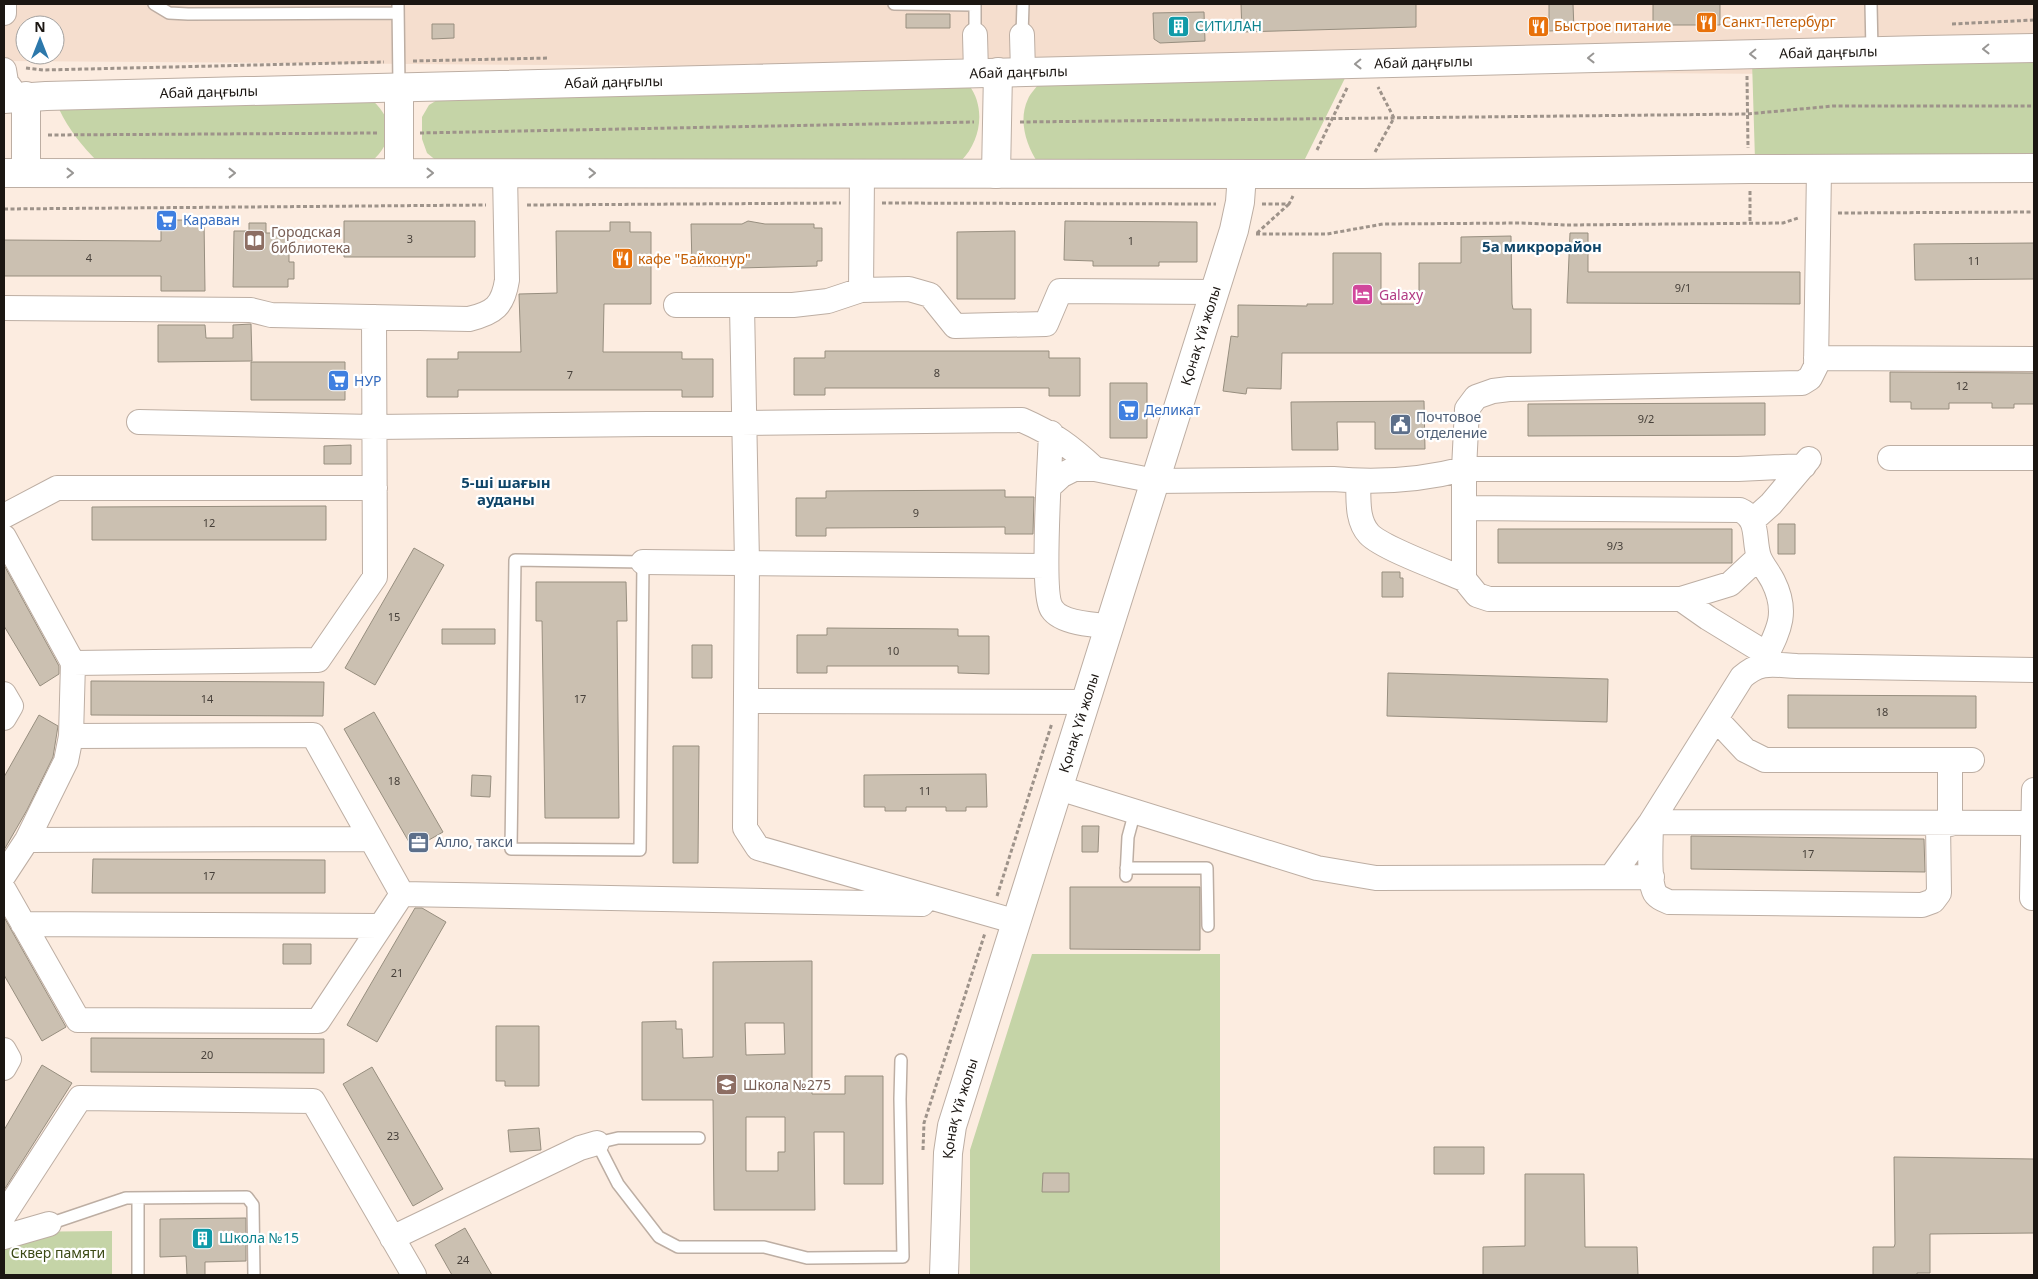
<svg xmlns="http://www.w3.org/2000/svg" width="2038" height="1279" font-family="'Noto Sans',sans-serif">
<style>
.built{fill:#f5dece;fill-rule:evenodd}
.green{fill:#c5d4a7}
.building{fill:#cbc0b1;stroke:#978e7f;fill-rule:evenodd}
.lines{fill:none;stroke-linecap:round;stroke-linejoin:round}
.service-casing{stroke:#bdaea3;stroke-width:14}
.minor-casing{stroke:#bdaea3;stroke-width:26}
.tertiary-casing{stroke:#bdaea3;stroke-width:30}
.secondary-casing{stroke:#bdaea3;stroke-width:30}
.path{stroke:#9e938a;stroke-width:3;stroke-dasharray:4 2.5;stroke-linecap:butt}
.service{stroke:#fff;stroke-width:11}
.minor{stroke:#fff;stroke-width:24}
.tertiary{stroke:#fff;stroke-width:28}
.secondary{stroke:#fff;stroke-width:28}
.oneway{stroke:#989694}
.labels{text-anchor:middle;stroke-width:4.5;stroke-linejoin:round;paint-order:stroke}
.number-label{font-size:11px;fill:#47403a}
.food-label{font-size:14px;fill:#c56008;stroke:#fff;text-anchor:start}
.culture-label{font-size:14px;fill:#0d838f;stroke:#fff;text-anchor:start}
.street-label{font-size:14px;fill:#1b1612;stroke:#fff}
.shop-label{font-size:14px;fill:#366cbe;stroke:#fff;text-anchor:start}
.education-label{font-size:14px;fill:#785e54;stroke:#fff;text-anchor:start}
.hotel-label{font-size:14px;fill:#b23c85;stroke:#fff;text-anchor:start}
.service-label{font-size:14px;fill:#4e5e75;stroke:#fff;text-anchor:start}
.park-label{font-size:14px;fill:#3c4a16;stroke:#fff}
.neighbourhood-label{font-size:15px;font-weight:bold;fill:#0f4568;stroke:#fff}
</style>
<rect width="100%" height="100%" fill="#fcece0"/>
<!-- built -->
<path class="built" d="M4,4H2034V76L4,61ZM25,25H55V55H25Z"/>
<!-- green -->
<path class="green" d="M2034,58V159L1755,160L1752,61Z
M1348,72L1303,163H1038C1026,145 1018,120 1028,99C1030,94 1036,88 1039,83Z
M969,85C986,108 981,141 961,161L438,162L427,153L422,139V117L429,105L439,99Z
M373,101C395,121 393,143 371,162H98C82,146 69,130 59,109Z
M1032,954H1220V1275H970V1150Z
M112,1231V1275H4V1232Z"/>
<!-- building -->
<path class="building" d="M1241,4H1416V27L1242,32Z
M1549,4H1573L1574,30L1549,31Z
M1653,4H1720V25H1653Z
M1204,12L1205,41L1160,43L1154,39L1153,13Z
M906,14H950V28H906Z
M432,24H454V38L432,39Z
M161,220H204L205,291H161V276H4V240L161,241Z
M344,221H475V257H344Z
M748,221L765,224H814V228H822V261H817V266L739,268V266H692L691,224H742Z
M1065,221L1197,222V262H1159V266H1093V261L1064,260Z
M610,222H630V232H651V304H604L603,352H682V359H713V397H682V390H458V397H427V359H458V352H521L519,294L557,293L556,231H610Z
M249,223H266V233H289V262H294V279H288V287H233L234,231H249Z
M1015,231V299H957V232Z
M1570,233H1588V272H1800V304L1567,303Z
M1511,236L1512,304L1513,309H1531V353H1282L1281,389L1247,388L1246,394L1223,391L1231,336L1238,337V305L1307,306V304H1333V253H1381V304H1419V263H1461V237Z
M2034,243V279L1915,280L1914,244Z
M251,324L252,361L158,362V325H205L206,338H233V325Z
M825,351H1049V358H1080V396H1049V388H825V395H794V358H825Z
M251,362H345V400H251Z
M1890,372L2034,373V404H2014V408H1992V403H1949V409H1911V402H1890Z
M1110,383H1147V438H1110Z
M1424,401L1425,449H1375V422H1337L1338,450H1292L1291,402Z
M1765,403V435L1528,436V404Z
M351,445V464H324V446Z
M1005,490V497H1034L1033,534H1005V527L826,528V536H796V498H826V491Z
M326,506V540H92V507Z
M1778,524H1795V554H1778Z
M1498,529H1732V563H1498Z
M414,548L444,565L375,685L345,668Z
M4,565L59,666V674L40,686L4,626Z
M1382,572H1400V578H1403V597H1382Z
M536,582H626L627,621H617L619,818H545L542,621H536Z
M827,628L958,629V636H989V674L958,673V666H827V673H797V635H827Z
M442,629H495V644H442Z
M692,645H712V678H692Z
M1388,673L1608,679L1607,722L1387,716Z
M91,681L324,682L323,716L91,715Z
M1788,695L1976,696V728H1788Z
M374,712L443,832L413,849L344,729Z
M39,715L58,726L53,757L27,810L4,850V777Z
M673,746H699L698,863H673Z
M986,774L987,807H966V811H946V807H906V811H885V807H864V775Z
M472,775L491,776L490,797L471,796Z
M1082,826H1099L1098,852H1082Z
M1691,836L1924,839L1925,872L1691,869Z
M93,859L325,860V893H92Z
M1070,887H1200V950L1070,949Z
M415,908H422L446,922L377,1042L347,1025Z
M4,917L66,1027L42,1041L4,975Z
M283,944H311V964H283Z
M812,961V1094H845V1076H883V1184H844V1132H814L815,1210H714L713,1100H642V1022L676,1021V1029H682L683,1058L713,1057V962ZM745,1023H784L785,1054L746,1055ZM746,1117H785V1152H778V1171H746Z
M496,1026H539V1086H505V1081H496Z
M91,1038L324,1039V1073L91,1072Z
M42,1065L72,1083L4,1190V1130Z
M372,1067L443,1189L413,1206L343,1084Z
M539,1128L541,1150L510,1152L508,1130Z
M1434,1147H1484V1174H1434Z
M1894,1157L2034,1159V1233L1930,1234V1273H1917V1275H1873V1247H1894L1895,1244Z
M1043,1173H1069V1192H1042Z
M1525,1174H1584L1585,1247H1637L1638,1275H1483V1247L1525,1246Z
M246,1218V1261L205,1262V1275H187L186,1256L160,1257V1219Z
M465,1228L492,1275H452L435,1245Z"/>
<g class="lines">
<defs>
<path id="service" d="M154,4L169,13L188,14L398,13
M398,4L399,87
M894,4L975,5
M975,4V35
M1871,4L1872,51
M1022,35L1023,4
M515,560L643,562L640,850L511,849Z
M1126,868H1207L1208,926
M1126,876L1128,837L1135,811
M699,1138H618L597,1143L618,1184L659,1237L678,1247H764L807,1258L903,1257L900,1099L901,1060
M49,1224L126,1198L247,1197L253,1205L254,1275
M138,1275V1198"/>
<path id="minor" d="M4,13V4
M975,35L976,73
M1022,35L1023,72
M4,70L6,82L17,97
M861,290L862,174
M676,305H793L828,301L861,290L909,289L930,295L955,326L1046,324L1060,291L1215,292
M742,306L747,563L745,828L758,848L1017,922
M4,308L251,310L271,315L469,319C494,313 503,306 507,280L505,173
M1816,358L2034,359
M139,422L374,427L1022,420C1054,434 1070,446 1095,469
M1051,433C1050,461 1041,594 1052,609C1061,623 1094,625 1109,626
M1890,458H2034
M1358,481C1359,498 1356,520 1369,534C1382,548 1443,570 1464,579
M1050,486L1062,475L1074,469H1095L1155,481L1333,479C1377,483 1422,480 1464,469H1738L1804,466
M1464,508L1740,510C1760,519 1753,540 1759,557C1762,565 1769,573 1773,581C1790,615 1777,633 1762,664
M4,516L57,488H375
M1753,520L1771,504L1809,459
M4,537L73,663L71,736L66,761L27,840L4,875
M1759,557L1730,584L1681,599H1489L1477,595L1464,579V469L1467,409L1476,397L1493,391L1509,389L1802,383L1810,378L1816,366L1819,169
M643,562L1046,566
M1681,599L1708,618L1767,654
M73,663L318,660L375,577L374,317
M4,694L11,706L4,718
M746,701L1086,702
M1716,719L1745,750L1765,760H1972
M71,736L313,735L402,894
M1950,760V824
M1059,788L1317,868L1376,878L1652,877
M1938,824L1939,893L1933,901L1922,905L1669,902C1664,900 1656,897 1654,891C1648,876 1651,840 1651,822L2034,823
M27,840L371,839
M1611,877L1651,822L1742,677C1761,660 1773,665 1797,666L2034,670
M4,890L78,1020L318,1021L402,894
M402,894L922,904
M2032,898L2034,790
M23,924L380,926
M4,1050L9,1059L4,1068
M4,1215L80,1098L313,1101L414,1275
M4,1237L49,1224
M392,1238L580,1148L597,1143"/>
<g id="tertiary">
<path id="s1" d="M944,1275L948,1153L952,1126L1234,230L1240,202L1242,174"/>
</g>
<g id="secondary">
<path d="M399,87V173"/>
<path d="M26,96V173"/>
<path id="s2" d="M4,99L46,96L1925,50L2034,48"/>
<path d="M4,173L1363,174L1749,169L2034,168"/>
<path d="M996,174L998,72"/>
</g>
</defs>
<!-- service casing -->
<use href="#service" class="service-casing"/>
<!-- minor casing -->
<use href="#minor" class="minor-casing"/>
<!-- tertiary casing -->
<use href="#tertiary" class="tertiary-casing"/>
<!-- secondary casing -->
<use href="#secondary" class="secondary-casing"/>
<!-- path -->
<path class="path" d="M1952,24L2034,20
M413,61L549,58
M26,68L43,70L384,62
M1747,76L1748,148
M1020,122L1747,114L1833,106H2034
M420,133L974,122
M48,135L377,133
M1317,150L1348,86
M1375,152L1394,118L1378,87
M1750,191V222
M882,203L1216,204
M1262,204H1289L1293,196
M527,205L841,203
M4,209L486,205
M1838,213L2034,212
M1257,233L1289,204
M1256,234H1327L1383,224L1522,223L1567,225L1783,223L1798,218
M997,896L1052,723
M923,1150L924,1123L985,933"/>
<!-- service -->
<use href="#service" class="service"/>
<!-- minor -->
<use href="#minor" class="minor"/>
<!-- tertiary -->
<use href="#tertiary" class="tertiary"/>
<!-- secondary -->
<use href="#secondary" class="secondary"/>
</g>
<!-- one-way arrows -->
<defs><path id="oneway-chevron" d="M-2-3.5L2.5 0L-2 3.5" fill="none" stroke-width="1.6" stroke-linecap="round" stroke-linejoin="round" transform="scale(1.25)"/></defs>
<g class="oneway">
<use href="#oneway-chevron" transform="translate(1986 49) rotate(179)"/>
<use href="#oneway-chevron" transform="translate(1753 54) rotate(179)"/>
<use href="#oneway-chevron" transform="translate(1591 58) rotate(179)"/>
<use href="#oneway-chevron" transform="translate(1358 64) rotate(179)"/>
<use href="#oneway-chevron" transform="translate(70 173)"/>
<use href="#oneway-chevron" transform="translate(232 173)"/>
<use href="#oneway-chevron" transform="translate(430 173)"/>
<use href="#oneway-chevron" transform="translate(592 173)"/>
</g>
<!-- icons -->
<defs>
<symbol id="restaurant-square" viewBox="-11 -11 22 22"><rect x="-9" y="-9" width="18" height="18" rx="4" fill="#e8710a" stroke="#fff"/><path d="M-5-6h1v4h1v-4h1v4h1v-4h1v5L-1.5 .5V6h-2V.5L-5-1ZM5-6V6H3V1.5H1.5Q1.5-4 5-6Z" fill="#fff"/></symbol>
<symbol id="building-square" viewBox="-11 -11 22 22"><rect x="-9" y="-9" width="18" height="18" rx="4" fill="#0f9aa8" stroke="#fff"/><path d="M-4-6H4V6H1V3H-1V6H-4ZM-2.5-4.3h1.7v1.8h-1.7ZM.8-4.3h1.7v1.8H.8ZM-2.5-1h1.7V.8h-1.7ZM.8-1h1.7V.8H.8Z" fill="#fff"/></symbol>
<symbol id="supermarket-square" viewBox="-11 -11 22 22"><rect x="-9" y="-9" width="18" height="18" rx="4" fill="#3f7fe0" stroke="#fff"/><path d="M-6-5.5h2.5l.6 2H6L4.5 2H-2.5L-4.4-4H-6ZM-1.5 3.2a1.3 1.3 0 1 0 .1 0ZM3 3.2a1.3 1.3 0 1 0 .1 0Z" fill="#fff"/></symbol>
<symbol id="library-square" viewBox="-11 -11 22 22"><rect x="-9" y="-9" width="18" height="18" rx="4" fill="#8d6e63" stroke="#fff"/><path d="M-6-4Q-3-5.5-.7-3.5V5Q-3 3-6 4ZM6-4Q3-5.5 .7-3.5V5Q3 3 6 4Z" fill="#fff"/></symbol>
<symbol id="hotel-square" viewBox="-11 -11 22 22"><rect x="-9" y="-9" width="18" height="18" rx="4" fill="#d1479c" stroke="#fff"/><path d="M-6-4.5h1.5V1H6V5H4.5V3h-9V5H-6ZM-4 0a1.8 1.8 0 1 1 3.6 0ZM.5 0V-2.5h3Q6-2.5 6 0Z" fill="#fff"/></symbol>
<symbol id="civic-square" viewBox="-11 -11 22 22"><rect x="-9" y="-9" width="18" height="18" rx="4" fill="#5c6f8a" stroke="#fff"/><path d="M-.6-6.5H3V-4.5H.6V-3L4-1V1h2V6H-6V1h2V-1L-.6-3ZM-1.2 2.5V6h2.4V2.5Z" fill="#fff"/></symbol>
<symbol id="office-square" viewBox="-11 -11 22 22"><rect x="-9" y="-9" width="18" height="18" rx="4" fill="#5c6f8a" stroke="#fff"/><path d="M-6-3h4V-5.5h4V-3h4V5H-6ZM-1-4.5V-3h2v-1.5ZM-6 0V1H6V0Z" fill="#fff"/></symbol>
<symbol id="school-square" viewBox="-11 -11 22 22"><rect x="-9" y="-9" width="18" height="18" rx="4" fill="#8d6e63" stroke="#fff"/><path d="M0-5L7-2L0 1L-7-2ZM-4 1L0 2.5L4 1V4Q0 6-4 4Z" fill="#fff"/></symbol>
</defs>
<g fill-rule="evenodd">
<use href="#restaurant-square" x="1694" y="10" width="25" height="25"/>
<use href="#building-square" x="1166" y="14" width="25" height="25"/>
<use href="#restaurant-square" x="1526" y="14" width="25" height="25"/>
<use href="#supermarket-square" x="154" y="208" width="25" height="25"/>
<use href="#library-square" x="242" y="228" width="25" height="25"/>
<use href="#restaurant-square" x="610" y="246" width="25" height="25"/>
<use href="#hotel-square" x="1350" y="282" width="25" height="25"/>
<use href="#supermarket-square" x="326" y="368" width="25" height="25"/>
<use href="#supermarket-square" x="1116" y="398" width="25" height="25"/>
<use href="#civic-square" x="1388" y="412" width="25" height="25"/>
<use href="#office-square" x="406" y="830" width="25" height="25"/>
<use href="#school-square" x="714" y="1072" width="25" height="25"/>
<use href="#building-square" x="190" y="1226" width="25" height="25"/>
</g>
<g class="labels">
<!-- number labels -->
<g class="number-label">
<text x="410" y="243">3</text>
<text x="1131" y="245">1</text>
<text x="89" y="262">4</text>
<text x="1974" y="265">11</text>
<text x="1683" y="292">9/1</text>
<text x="937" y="377">8</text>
<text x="570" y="379">7</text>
<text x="1962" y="390">12</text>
<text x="1646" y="423">9/2</text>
<text x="916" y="517">9</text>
<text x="209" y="527">12</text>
<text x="1615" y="550">9/3</text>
<text x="394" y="621">15</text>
<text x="893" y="655">10</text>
<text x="207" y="703">14</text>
<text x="580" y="703">17</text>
<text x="1882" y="716">18</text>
<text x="394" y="785">18</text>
<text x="925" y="795">11</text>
<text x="1808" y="858">17</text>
<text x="209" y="880">17</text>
<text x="397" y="977">21</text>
<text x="207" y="1059">20</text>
<text x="393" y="1140">23</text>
<text x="463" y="1264">24</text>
</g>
<!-- food labels -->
<g class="food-label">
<text x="1722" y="27">Санкт-Петербург</text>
<text x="1554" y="31">Быстрое питание</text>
<text x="638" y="264">кафе "Байконур"</text>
</g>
<!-- culture labels -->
<g class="culture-label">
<text x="1195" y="31">СИТИЛАН</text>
<text x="219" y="1243">Школа №15</text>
</g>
<!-- street labels -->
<g class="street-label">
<text dy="5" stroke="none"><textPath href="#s2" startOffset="1825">Абай даңғылы</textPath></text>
<text dy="5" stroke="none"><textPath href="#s2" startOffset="1420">Абай даңғылы</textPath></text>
<text dy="5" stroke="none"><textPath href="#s2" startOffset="1015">Абай даңғылы</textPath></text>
<text dy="5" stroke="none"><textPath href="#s2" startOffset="610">Абай даңғылы</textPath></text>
<text dy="5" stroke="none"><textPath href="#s2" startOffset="205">Абай даңғылы</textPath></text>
<text dy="5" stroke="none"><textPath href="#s1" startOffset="978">Қонақ Үй жолы</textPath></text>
<text dy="5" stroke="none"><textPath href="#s1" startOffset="572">Қонақ Үй жолы</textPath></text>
<text dy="5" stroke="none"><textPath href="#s1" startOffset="168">Қонақ Үй жолы</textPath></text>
</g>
<!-- shop labels -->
<g class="shop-label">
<text x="183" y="225">Караван</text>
<text x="354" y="386">НУР</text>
<text x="1144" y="415">Деликат</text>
</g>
<!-- education labels -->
<g class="education-label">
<text x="271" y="237">Городская<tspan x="271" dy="16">библиотека</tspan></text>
<text x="743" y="1090">Школа №275</text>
</g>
<!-- hotel labels -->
<g class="hotel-label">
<text x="1379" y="300">Galaxy</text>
</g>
<!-- service labels -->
<g class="service-label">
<text x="1416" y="422">Почтовое<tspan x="1416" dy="16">отделение</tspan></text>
<text x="435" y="847">Алло, такси</text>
</g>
<!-- park labels -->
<g class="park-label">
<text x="58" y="1258">Сквер памяти</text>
</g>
<!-- neighbourhood labels -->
<g class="neighbourhood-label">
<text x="1542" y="252">5а микрорайон</text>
<text x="506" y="488">5-ші шағын<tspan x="506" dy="17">ауданы</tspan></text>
</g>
</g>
<!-- border -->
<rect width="2038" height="1279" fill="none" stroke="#1b1612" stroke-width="10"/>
<!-- north arrow -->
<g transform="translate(40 40)"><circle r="24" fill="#ffffff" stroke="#a4a2a0"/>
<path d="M0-4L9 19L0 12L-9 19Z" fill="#2c78ab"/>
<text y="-8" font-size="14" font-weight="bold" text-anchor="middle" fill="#1b1612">N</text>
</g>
</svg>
